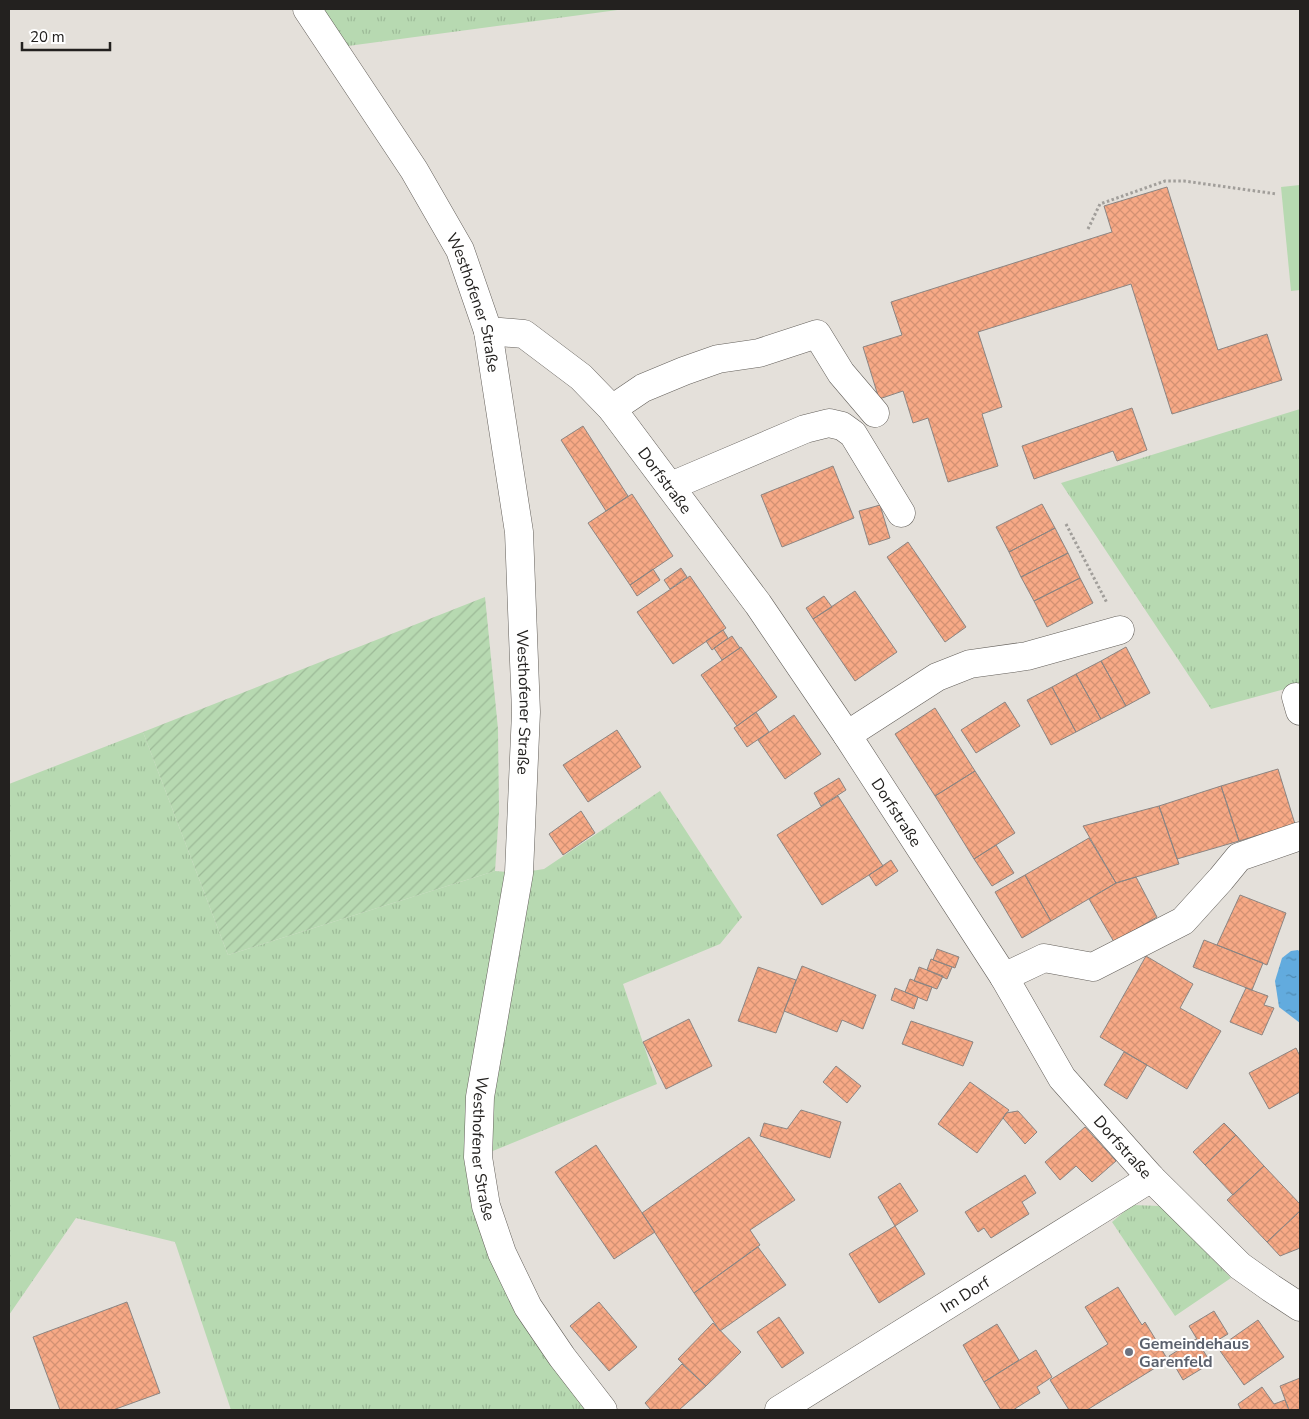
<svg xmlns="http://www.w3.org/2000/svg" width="1309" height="1419" font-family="'Nunito Sans',sans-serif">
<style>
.grass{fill:url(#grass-tufts)}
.garden{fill:url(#garden-furrows)}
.pitch{fill:#b7d9b1}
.water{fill:url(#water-ripples)}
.building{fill:url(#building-cross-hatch);stroke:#8c8582}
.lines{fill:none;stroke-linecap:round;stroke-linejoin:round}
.minor-casing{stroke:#635f5a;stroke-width:29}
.path{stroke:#a19e9a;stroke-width:3;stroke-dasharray:2.5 2.5;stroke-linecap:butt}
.minor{stroke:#fff;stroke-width:28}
.worship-dot{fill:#6b7280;stroke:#fff;stroke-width:2}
.labels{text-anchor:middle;stroke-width:4;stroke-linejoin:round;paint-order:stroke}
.street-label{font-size:16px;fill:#23211f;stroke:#fff}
.worship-label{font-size:16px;font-weight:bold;fill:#5b616d;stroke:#fff;text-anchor:start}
</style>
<defs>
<pattern id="grass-tufts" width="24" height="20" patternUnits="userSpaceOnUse" patternTransform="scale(1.25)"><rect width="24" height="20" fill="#b7d9b1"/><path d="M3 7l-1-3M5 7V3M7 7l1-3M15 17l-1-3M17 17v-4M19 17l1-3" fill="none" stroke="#9dba98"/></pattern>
<pattern id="garden-furrows" width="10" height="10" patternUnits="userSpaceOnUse" patternTransform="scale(1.25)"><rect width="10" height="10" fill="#b7d9b1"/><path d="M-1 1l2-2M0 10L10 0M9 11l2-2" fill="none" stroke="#9dba98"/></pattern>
<pattern id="water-ripples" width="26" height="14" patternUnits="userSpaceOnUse" patternTransform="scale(1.25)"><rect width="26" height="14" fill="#62abde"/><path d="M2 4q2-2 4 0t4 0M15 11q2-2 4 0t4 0" fill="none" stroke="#508bb3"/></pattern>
<pattern id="building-cross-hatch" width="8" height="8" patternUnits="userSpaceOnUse" patternTransform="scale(1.25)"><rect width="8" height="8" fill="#f7a986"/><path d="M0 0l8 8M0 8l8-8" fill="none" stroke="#d39173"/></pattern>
</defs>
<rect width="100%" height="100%" fill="#e4e0da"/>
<!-- grass -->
<path class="grass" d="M307,9H625L333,48Z
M1300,409V685L1211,709L1061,483Z
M143,732L228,955L495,871L519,873L544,869L660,791L742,917L720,944L623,984L657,1084L478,1157L486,1206L603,1410H231L175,1242L76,1218L9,1315V784Z
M1132,1205L1161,1206L1231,1278L1175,1316L1112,1222Z"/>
<!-- garden -->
<path class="garden" d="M485,597L498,729L499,812L495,871L228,955L143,732Z"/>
<!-- pitch -->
<path class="pitch" d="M1300,185V290L1291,291L1281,187Z"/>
<!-- water -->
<path class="water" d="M1298,950L1300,952V1023L1279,1007L1275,981L1282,958L1291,951Z"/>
<!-- building -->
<path class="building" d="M1167,187L1218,350L1267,334L1282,380L1172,414L1131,284L978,332L1002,407L982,414L998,466L948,482L928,418L913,423L903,391L879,399L863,347L902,335L891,302L1112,232L1104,206Z
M1132,408L1147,450L1117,461L1113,451L1034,479L1022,446Z
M583,426L628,496L606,511L561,440Z
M833,466L854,518L782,547L761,495Z
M632,494L673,556L630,585L588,523Z
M1042,504L1055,528L1009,552L996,527Z
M880,505L890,538L869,545L859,511Z
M1055,528L1068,553L1021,577L1009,552Z
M908,542L966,627L945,642L887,557Z
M1068,553L1080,578L1034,601L1021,577Z
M681,568L687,577L670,589L664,580Z
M653,569L660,580L637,596L630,585Z
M690,576L726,628L673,664L637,612Z
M1080,578L1093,603L1047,627L1034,601Z
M855,591L897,652L855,681L813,619Z
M824,596L832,607L813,619L806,608Z
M723,630L728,638L712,650L706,641Z
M732,636L740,648L722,660L714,648Z
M741,647L777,697L737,726L701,675Z
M1126,647L1150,693L1126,706L1101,661Z
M1101,661L1126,706L1101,719L1076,674Z
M1076,674L1101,719L1076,732L1052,687Z
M1052,687L1076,732L1051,745L1027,700Z
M1005,702L1020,726L976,753L961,730Z
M935,708L975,771L935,796L895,734Z
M756,712L769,732L747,747L734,728Z
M794,715L821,754L785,779L758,740Z
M617,730L641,767L588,802L563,765Z
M1278,769L1295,824L1239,841L1221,786Z
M975,771L1015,833L974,859L935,796Z
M839,778L846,790L821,806L814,793Z
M1221,786L1239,841L1177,859L1159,806Z
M838,796L883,866L822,905L777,835Z
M1159,806L1179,864L1116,883L1083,826Z
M581,811L595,833L563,855L549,834Z
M1089,838L1116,883L1051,921L1025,875Z
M996,845L1014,873L992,886L974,859Z
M891,860L898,871L876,886L869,875Z
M1025,875L1051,921L1022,938L995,892Z
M1136,877L1157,917L1114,942L1089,899L1116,883Z
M1240,895L1286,913L1267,965L1217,945Z
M1204,940L1263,963L1252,990L1193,967Z
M937,949L959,957L955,968L933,960Z
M1146,956L1193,984L1180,1008L1221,1031L1187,1089L1100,1037Z
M931,959L952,967L947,979L927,970Z
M802,966L876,995L863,1029L842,1020L837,1032L784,1011Z
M758,967L796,980L776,1033L738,1021Z
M919,967L943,976L937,989L914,981Z
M910,979L932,987L927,1001L905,992Z
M895,988L918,997L914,1009L891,1000Z
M1246,988L1268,996L1264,1005L1274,1008L1262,1035L1230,1022Z
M689,1019L712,1066L666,1089L643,1042Z
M911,1021L973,1042L963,1066L902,1044Z
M1296,1048L1300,1056V1092L1269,1109L1249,1073Z
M1124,1052L1147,1065L1127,1099L1104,1085Z
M836,1066L861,1086L847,1103L823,1082Z
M970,1082L1009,1110L977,1153L938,1124Z
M801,1110L841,1122L830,1158L760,1136L764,1123L787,1129Z
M1018,1111L1037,1132L1025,1144L1003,1118L1006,1113Z
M1224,1123L1236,1135L1205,1165L1193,1152Z
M1085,1127L1116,1161L1092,1182L1076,1166L1060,1180L1045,1162Z
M1236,1135L1264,1166L1233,1195L1205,1165Z
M749,1137L795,1200L750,1230L760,1245L694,1293L642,1213Z
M596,1145L655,1232L614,1259L555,1172Z
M1264,1166L1300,1204V1211L1267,1242L1227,1200Z
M1025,1175L1036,1193L1022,1202L1029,1214L991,1238L984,1228L978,1232L965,1212Z
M900,1183L918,1211L895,1226L878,1197Z
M1300,1211V1248L1280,1256L1267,1242Z
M895,1226L925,1274L879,1303L849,1254Z
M758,1247L786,1285L720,1331L694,1293Z
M1118,1287L1142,1325L1145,1322L1168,1360L1087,1410H1069L1050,1380L1108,1344L1085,1307Z
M127,1302L160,1393L113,1410H60L33,1337Z
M599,1302L637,1347L609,1371L570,1326Z
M1214,1311L1228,1334L1203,1349L1189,1326Z
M779,1317L804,1353L782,1368L757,1332Z
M1258,1320L1284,1357L1244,1385L1218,1348Z
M713,1323L741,1352L706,1386L678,1359Z
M997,1324L1019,1360L984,1382L963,1345Z
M1196,1339L1211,1363L1183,1380L1169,1356Z
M1036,1350L1052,1377L1037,1387L1040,1393L1013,1410H1001L984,1382Z
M682,1364L706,1386L679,1410H651L645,1403Z
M1300,1378V1410H1289L1280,1386Z
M1262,1387L1274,1404L1285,1400L1289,1410H1241L1238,1404Z"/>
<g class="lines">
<defs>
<g id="minor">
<path id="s1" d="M307,9L414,170L460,250L488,331L519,532L526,712L519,873L480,1097L478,1157L486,1206L502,1253L528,1307L562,1357L603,1410"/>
<path id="s2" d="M488,331L524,334L581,377L612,409L758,604L847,735L1004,977L1062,1078L1151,1178L1240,1266L1271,1288L1300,1307"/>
<path d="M612,409L643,388L684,371L718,359L759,353L817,334L841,373L875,413"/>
<path d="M671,486L805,429L829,423L842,426L853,434L901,513"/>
<path d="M1296,697L1300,711"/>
<path d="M847,735L937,677L970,664L1027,656L1120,630"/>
<path d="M1004,977L1044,958L1093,967L1183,921L1221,879L1239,857L1300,836"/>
<path id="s3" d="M779,1410L1151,1178"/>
</g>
</defs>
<!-- minor casing -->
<use href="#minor" class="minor-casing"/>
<!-- path -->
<path class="path" d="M1088,229L1100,204L1165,181H1184L1277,194
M1066,524L1107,603"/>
<!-- minor -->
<use href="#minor" class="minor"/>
</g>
<!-- markers -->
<circle class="worship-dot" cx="1129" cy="1352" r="5"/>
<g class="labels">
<!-- street labels -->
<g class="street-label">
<text dy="6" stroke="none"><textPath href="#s1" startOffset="340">Westhofener Straße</textPath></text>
<text dy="6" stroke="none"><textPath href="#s2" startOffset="241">Dorfstraße</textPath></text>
<text dy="6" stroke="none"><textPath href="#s1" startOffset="745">Westhofener Straße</textPath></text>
<text dy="6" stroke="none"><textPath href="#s2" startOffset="646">Dorfstraße</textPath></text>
<text dy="6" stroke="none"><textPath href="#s2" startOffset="1051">Dorfstraße</textPath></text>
<text dy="6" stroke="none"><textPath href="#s1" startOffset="1195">Westhofener Straße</textPath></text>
<text dy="6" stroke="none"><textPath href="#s3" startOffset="219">Im Dorf</textPath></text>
</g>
<!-- worship labels -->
<g class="worship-label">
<text x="1139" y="1349">Gemeindehaus<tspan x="1139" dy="18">Garenfeld</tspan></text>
</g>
</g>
<!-- border -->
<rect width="1309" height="1419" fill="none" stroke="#23211f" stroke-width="20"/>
<!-- scale -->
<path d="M22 42v8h88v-8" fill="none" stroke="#23211f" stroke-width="2.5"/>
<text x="30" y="42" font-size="15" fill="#23211f" stroke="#ffffff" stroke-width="4" paint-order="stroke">20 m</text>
</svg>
